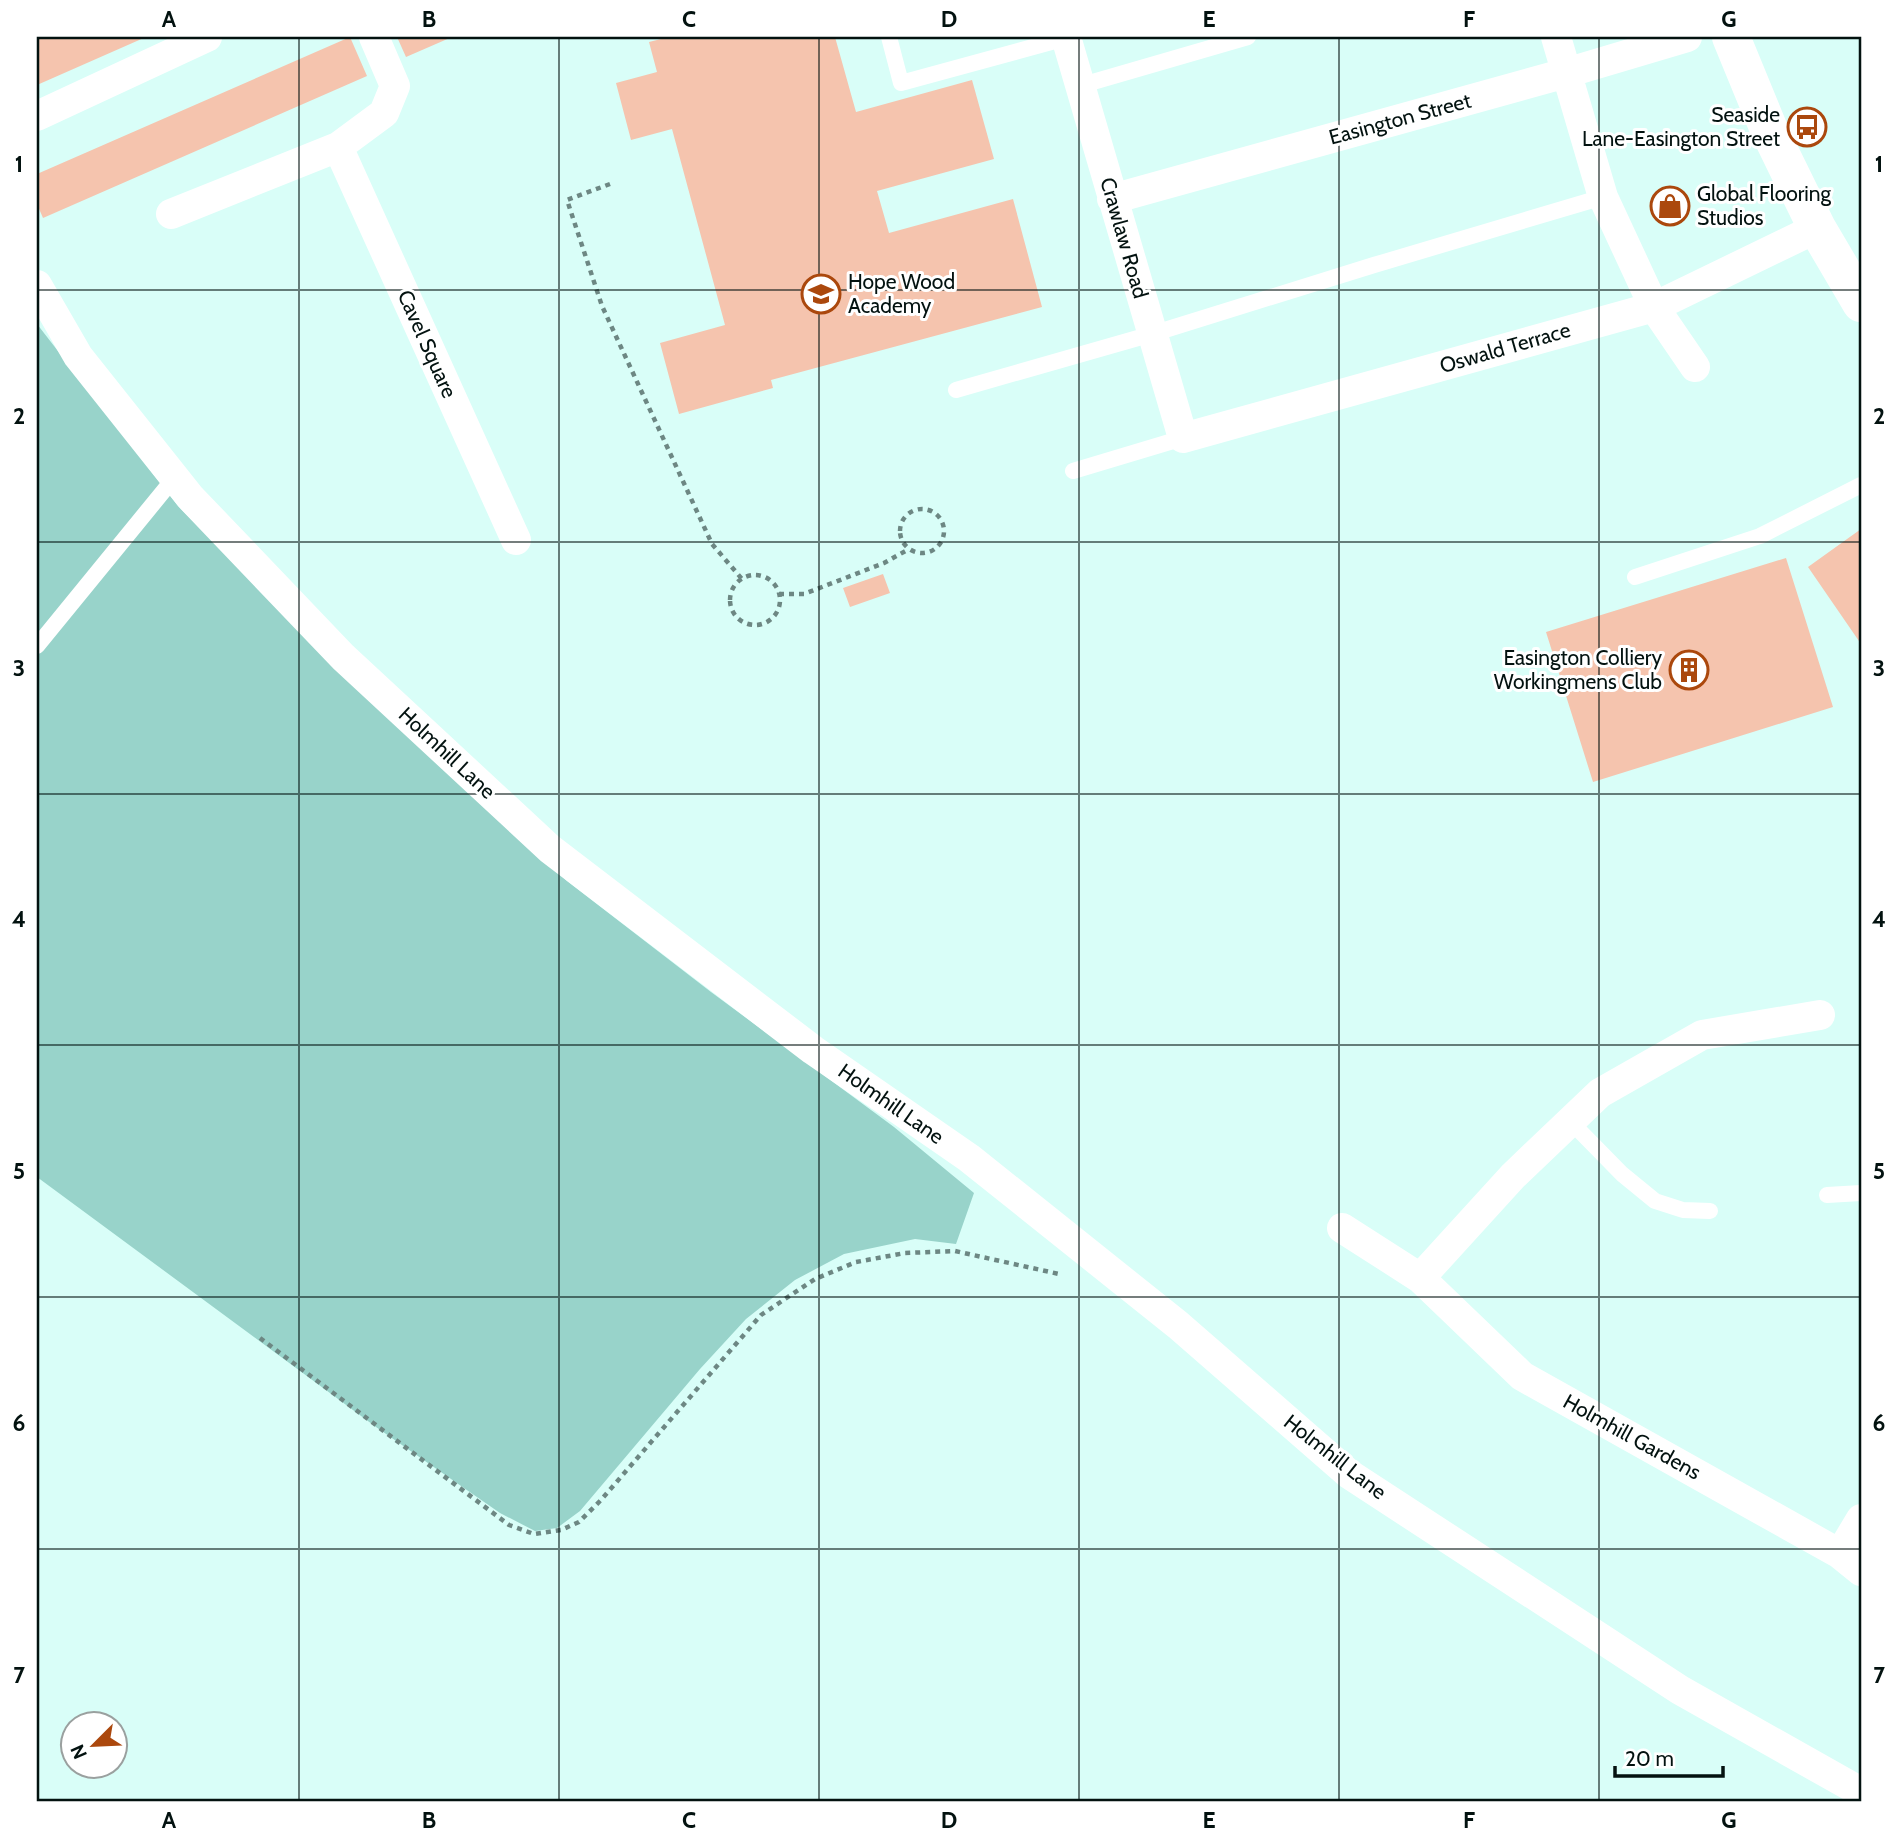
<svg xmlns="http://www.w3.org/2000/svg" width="1898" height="1839" font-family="Cabin,sans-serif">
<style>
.green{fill:#98d3ca}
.building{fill:#f5c4ae}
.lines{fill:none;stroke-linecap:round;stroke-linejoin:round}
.path{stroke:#6d8783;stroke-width:4.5;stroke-dasharray:5 5;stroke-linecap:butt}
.service{stroke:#fff;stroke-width:16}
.minor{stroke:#fff;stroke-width:30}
.secondary{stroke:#fff;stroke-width:38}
.grid{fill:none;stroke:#031210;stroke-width:2;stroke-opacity:0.55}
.labels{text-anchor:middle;stroke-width:6;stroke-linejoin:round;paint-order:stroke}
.poi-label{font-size:21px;fill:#031210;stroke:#fff;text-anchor:end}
.street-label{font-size:21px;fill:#031210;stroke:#fff}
.neatline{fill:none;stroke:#031210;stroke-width:2.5}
.grid-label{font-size:23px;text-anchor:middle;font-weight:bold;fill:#031210}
</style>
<rect width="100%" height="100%" fill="#d9fef8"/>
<!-- green -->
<path class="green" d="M37,324L178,506L369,698L567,881L711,992L894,1127L974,1193L956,1244L915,1239L844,1254L795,1280L746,1319L700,1369L580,1511L557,1528L535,1531L500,1513L376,1427L37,1177Z"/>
<!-- building -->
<path class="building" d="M40,37H146L37,85V38Z
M350,37L367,76L43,218L37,204V174Z
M397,37H452L406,57Z
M669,37H835L856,112L972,80L994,159L877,191L889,233L1013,199L1042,307L771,380L773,388L679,414L660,343L725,325L672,129L631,140L616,83L657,72L649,42Z
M1861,529V644L1808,567Z
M1786,558L1833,707L1593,782L1546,632Z
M883,574L890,593L850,607L843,588Z"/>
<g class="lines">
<!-- path -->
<path class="path" d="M610,184L567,200L602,306L712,544L742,579
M900 531a22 22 0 1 1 44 0a22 22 0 1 1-44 0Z
M730 600a25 25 0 1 1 50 0a25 25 0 1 1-50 0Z
M779,594H804L884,563L909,549
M260,1338L509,1525L534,1534L561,1530L579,1522L601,1500L761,1315L815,1279L856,1262L905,1253L955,1251L1059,1274"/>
<!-- service -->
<path class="service" d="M889,37L901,83L1066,38
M1079,86L1248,37
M956,390L1152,334L1374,265L1603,197
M1073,471L1183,438
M1635,577L1760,536L1861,485
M37,646L175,477
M1570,1121L1622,1174L1655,1201L1683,1210L1710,1211
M1827,1195L1861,1193"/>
<!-- minor -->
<path class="minor" d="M1066,37L1183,438L1654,307L1817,228
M1556,37L1603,197L1654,307L1695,367
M37,116L207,37
M338,147L516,540
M1112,199L1566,73L1687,37
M171,214L338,147L384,113L395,86L374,37
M37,285L78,356L190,497L343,657L550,849L813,1050L969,1158L1178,1325L1349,1474L1680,1690L1861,1792
M1342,1228L1420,1278L1522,1376L1840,1554L1861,1571
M1420,1278L1513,1176L1600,1093L1702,1035L1820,1015
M1840,1554L1861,1519"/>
<!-- secondary -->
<path class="secondary" d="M1731,37L1770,132L1817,228L1861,303"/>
</g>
<!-- grid -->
<path class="grid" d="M299,37V1802M559,37V1802M819,37V1802M1079,37V1802M1339,37V1802M1599,37V1802M37,290H1861M37,542H1861M37,794H1861M37,1045H1861M37,1297H1861M37,1549H1861"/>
<!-- icons -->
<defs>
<symbol id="bus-ring" viewBox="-11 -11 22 22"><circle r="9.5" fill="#fff" stroke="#ab480d" stroke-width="1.5"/><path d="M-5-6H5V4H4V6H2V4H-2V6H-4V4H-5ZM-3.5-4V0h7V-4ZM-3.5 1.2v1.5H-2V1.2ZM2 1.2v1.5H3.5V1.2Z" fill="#ab480d"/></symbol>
<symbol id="shop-ring" viewBox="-11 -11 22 22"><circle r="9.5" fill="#fff" stroke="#ab480d" stroke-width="1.5"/><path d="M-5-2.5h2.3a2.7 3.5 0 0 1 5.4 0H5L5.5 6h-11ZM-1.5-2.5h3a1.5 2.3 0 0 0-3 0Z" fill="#ab480d"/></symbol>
<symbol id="school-ring" viewBox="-11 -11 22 22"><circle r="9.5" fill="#fff" stroke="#ab480d" stroke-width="1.5"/><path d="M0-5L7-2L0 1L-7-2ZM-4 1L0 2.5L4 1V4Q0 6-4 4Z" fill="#ab480d"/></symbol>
<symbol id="building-ring" viewBox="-11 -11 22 22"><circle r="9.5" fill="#fff" stroke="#ab480d" stroke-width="1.5"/><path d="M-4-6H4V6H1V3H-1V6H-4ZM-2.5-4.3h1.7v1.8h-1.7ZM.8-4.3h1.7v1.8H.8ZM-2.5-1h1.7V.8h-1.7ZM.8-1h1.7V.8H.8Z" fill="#ab480d"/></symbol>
</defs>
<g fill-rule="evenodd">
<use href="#bus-ring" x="1785" y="105" width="44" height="44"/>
<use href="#shop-ring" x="1648" y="184" width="44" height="44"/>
<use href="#school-ring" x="799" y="272" width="44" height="44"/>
<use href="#building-ring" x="1667" y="648" width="44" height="44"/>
</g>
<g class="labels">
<!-- poi labels -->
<g class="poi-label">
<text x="1780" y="122">Seaside<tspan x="1780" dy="24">Lane-Easington Street</tspan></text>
<text x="1697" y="201" text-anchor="start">Global Flooring<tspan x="1697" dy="24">Studios</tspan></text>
<text x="848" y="289" text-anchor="start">Hope Wood<tspan x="848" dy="24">Academy</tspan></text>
<text x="1662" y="665">Easington Colliery<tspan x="1662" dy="24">Workingmens Club</tspan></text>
</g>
<!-- street labels -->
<g class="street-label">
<text transform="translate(1400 119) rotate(-15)" y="7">Easington Street</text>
<text transform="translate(1124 238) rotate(74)" y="7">Crawlaw Road</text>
<text transform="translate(427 344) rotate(66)" y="7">Cavel Square</text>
<text transform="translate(1505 348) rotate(-16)" y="7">Oswald Terrace</text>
<text transform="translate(447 753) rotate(43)" y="7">Holmhill Lane</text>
<text transform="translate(891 1104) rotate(35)" y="7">Holmhill Lane</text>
<text transform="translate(1632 1437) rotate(29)" y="7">Holmhill Gardens</text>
<text transform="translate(1335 1457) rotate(38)" y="7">Holmhill Lane</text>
</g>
</g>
<!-- border -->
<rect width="1898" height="1839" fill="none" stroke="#ffffff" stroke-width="77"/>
<!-- north arrow -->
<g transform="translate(94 1745) rotate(246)"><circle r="33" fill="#ffffff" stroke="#9aa09f" stroke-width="2"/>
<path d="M0-5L12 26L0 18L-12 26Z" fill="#ab480d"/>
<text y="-10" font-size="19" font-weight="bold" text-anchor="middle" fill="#031210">N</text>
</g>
<!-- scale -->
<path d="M1615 1766v10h108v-10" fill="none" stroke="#031210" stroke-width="3.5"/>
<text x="1625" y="1766" font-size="21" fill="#031210" stroke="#ffffff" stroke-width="5" paint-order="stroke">20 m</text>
<rect x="38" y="38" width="1822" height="1762" class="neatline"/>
<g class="grid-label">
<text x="169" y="27">A</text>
<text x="429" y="27">B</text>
<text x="689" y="27">C</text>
<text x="949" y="27">D</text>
<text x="1209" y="27">E</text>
<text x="1469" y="27">F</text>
<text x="1729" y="27">G</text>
<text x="19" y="172">1</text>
<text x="1879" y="172">1</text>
<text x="19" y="424">2</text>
<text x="1879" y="424">2</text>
<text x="19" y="676">3</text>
<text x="1879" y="676">3</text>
<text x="19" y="927">4</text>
<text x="1879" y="927">4</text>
<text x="19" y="1179">5</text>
<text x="1879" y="1179">5</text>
<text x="19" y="1431">6</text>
<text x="1879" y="1431">6</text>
<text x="19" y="1683">7</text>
<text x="1879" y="1683">7</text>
<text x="169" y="1828">A</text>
<text x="429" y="1828">B</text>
<text x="689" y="1828">C</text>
<text x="949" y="1828">D</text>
<text x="1209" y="1828">E</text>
<text x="1469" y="1828">F</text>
<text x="1729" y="1828">G</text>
</g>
</svg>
